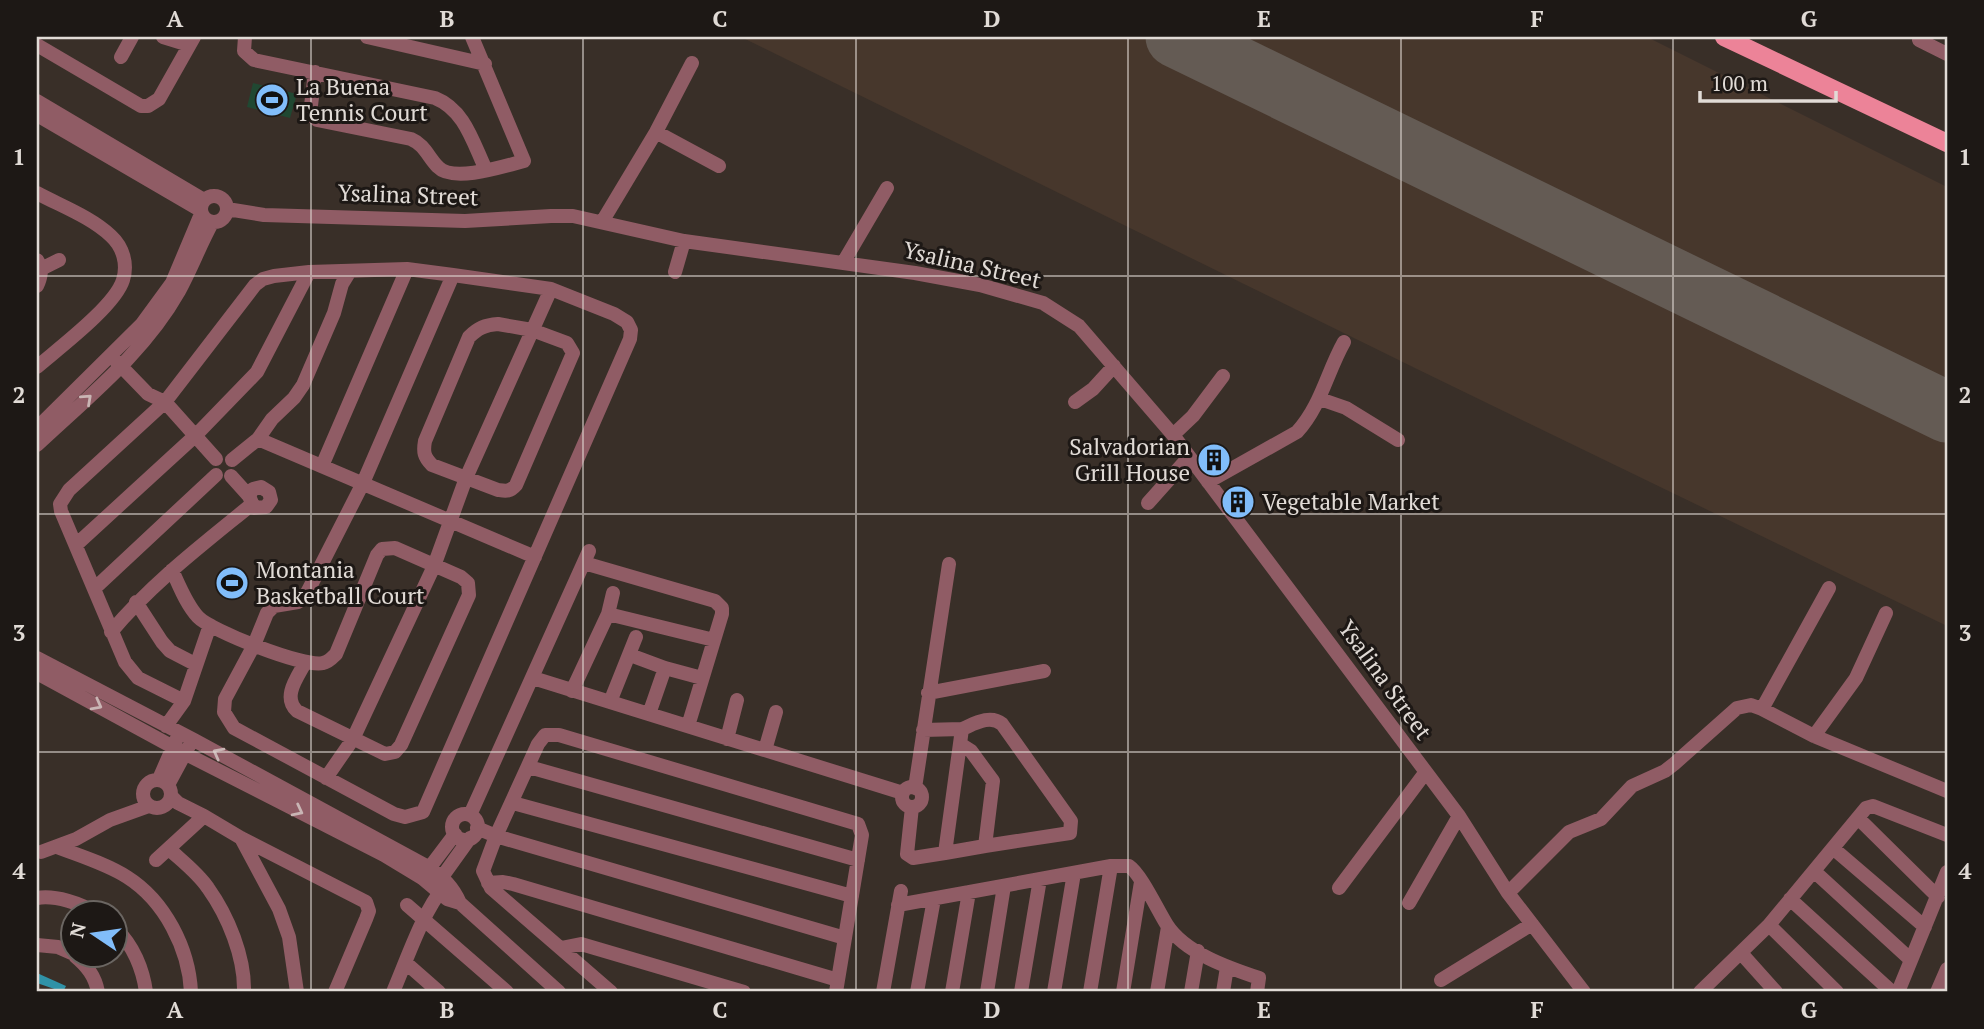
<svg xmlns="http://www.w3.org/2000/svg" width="1984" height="1029" font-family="'PT Serif',serif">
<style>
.built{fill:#47372c}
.pitch{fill:#204832}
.water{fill:#3092a7}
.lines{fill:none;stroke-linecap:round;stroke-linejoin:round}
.runway{stroke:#645b54;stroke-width:61}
.minor{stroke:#905c65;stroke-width:14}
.major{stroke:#ec8398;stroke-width:18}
.oneway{stroke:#c9b5b4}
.grid{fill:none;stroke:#e1dbd6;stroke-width:2;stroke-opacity:0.55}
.labels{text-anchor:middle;stroke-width:6;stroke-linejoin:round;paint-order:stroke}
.poi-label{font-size:23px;fill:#e1dbd6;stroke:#1d1815;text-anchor:start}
.street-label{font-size:23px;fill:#e1dbd6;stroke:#1d1815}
.neatline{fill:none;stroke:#e1dbd6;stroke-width:2.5}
.grid-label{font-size:23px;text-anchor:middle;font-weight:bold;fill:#e1dbd6}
</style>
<rect width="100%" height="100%" fill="#392f28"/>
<!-- built -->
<path class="built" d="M741,37H1647L1947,187V626L1419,370Z"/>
<!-- pitch -->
<path class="pitch" d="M253,83L297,94L290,118L247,107Z
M237,567L245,594L227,599L219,572Z"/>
<!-- water -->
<path class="water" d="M37,973L66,986L63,992L37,983Z"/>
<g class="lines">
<!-- runway -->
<path class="runway" d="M1176,37L1947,412"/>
<!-- minor -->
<path class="minor" d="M163,37L189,45
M245,37L244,51L254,60L435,98C465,110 473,143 486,170
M367,37L485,64
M1921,37L1919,40L1947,54
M37,45L141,106H148L159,99L194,37
M121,57L132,37
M315,72L310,114L317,120L411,139C425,145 428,157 438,167C453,183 505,166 524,161L472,37
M37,101L204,200
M37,115L200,210
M656,132L719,166
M37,193C61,206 91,217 111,236C123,247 128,264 123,280C115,306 59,348 37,367
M201 209a13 13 0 1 1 26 0a13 13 0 1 1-26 0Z
M227,209L264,215L465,221L551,216H573L684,241L915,273L980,285L1043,303L1079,326L1173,435L1459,816L1508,893L1584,992
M602,222L656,132L692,63
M37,260C43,269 41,277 37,286
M843,263L887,188
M41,269L59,260
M675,272L684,241
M498,324L532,330L567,343L573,353L516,485C510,492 506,491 498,490L432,465C424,457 423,452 425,441L469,337C478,328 485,325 498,324Z
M116,361L148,394L165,402L216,459
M1320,399L1346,408L1398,440
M1075,402L1093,389L1114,366
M37,428L142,324L172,283L201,214
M1173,435L1193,416L1223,376
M258,439L535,557
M37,445C88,397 144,353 179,291C191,269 200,245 212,223
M232,460L258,439L272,419L294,398L303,385L334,313L342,284L350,271
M322,466L407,269
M231,476L249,496L254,508L266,507L271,500L269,492L261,487L253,489L249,496
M1208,482L1297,432C1321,406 1327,372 1344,342
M1148,503L1189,457
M77,544L196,435L257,372L309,272
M584,563L715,601L722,608V614L688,726
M172,570C179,585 186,604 198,617C211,631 305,668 323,663C329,662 332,658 336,654L377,555L382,549L395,548L461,577L468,583L469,595L401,745L395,752L385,754L297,711C282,697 297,678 305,663
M95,588L216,475
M136,602L162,642L170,651L195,664
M608,614L714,640
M111,632C152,583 202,545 251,505
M630,655L665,668L702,678
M37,658L194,740L428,867C443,877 453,887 460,903L559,992
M37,673L184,753L384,855L422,878L447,899L460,903
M533,678L903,793
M572,691L608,614L613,593
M928,693L1044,671
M184,701L138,678L125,662L61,511L60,504L69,490L165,402L255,285L263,279L274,276L309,272L407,269L453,275L551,289L614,314L627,322L631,330L630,339L423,812L405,817L394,814L234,728L224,712L225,699L254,645L267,613L274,606L298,602L304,598L309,589L363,483L453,275
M610,702L636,637
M1762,709L1829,588
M649,714L665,668
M166,726L184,701L210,625
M1814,736L1856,678L1886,613
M727,739L737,700
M960,744L971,751L993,781L985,846L1070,833L1071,821L1002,724C990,714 974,724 962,729
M765,750L776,712
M529,767L858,860
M326,778L353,739L434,566L466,478L551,289
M159,779L176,740
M143 794a14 14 0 1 1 28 0a14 14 0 1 1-28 0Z
M168,785L189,746
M902 797a10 10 0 1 1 20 0a10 10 0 1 1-20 0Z
M915,788L949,564
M513,803L852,896
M912,807L907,854L913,858L945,853L962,729L923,730
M452 827a13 13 0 1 1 26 0a13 13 0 1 1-26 0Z
M470,815L589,551
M204,816L241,838L366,902L369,911L366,919L335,992
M1858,818L1938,897
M477,828L496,836L845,938
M241,838L279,909L289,937L297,992
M57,847C80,856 107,864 127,877C165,901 189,949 191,992
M169,849C182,861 198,873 208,888C228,916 245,957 244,992
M1834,849L1925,927
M41,852L76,839L110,820L149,806
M945,853L985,846
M156,860L204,816L178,803L171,796
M1815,872L1911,960
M424,875L455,834
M488,883L503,882L513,884L838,980
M437,884L470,838
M1339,888L1425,773
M1508,893L1569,832L1601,819L1632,786L1665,771L1674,764L1737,708L1751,705L1762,709L1814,736L1947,791
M37,898C55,895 81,903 97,914
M1790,899L1892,992
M1409,903L1459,816
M407,905L507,992
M898,905L1111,866H1129C1141,874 1158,911 1167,925C1185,953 1229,968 1259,978L1257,992
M1769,925L1837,992
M116,929C133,945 143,969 146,992
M37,945L58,947L74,954
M561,948L581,944L744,992
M1741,953L1776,992
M75,956C87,966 95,976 98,992
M406,963L439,992
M1441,980L1532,924
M393,992C406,962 423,911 444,887
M611,992L491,888L483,871L496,836L538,744L545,735H559L858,824L862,835L836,992
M883,992L901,891
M917,992L934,899
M952,992L969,892
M987,992L1004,886
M1021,992L1040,879
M1054,992L1074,873
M1090,992L1111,866
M1123,992L1141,882
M1157,992L1168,927
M1191,992L1198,951
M1223,992L1227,967
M1700,992L1769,925L1866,808L1873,806L1947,835
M1898,992L1947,872
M1937,992L1947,969"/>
<!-- major -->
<path class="major" d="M1724,37L1947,143"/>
</g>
<!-- one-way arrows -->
<defs><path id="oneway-chevron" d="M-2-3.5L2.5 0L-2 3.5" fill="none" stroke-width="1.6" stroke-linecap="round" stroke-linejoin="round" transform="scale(1.75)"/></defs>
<g class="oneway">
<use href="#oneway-chevron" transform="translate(87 399) rotate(-42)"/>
<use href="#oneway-chevron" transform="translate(97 705) rotate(28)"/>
<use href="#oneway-chevron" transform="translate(218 753) rotate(-152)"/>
<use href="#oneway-chevron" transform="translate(298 811) rotate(27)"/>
</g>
<!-- grid -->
<path class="grid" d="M311,37V992M583,37V992M856,37V992M1128,37V992M1401,37V992M1673,37V992M37,276H1947M37,514H1947M37,752H1947"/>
<!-- icons -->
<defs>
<symbol id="stadium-disc" viewBox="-11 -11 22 22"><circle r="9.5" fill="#81bdfa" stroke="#1d1815"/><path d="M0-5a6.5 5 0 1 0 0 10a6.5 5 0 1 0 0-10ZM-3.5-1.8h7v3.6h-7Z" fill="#111"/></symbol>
<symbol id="building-disc" viewBox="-11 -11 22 22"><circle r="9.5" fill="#81bdfa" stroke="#1d1815"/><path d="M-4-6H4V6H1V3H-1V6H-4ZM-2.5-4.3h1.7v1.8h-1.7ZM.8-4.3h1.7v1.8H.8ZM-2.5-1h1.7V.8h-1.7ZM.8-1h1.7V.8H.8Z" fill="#111"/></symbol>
</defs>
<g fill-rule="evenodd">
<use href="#stadium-disc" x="253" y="81" width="38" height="38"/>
<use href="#building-disc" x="1195" y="441" width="38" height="38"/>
<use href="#building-disc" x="1219" y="483" width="38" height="38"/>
<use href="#stadium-disc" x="213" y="564" width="38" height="38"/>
</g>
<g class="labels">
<!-- poi labels -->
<g class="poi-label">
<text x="296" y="95">La Buena<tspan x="296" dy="26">Tennis Court</tspan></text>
<text x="1190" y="455" text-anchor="end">Salvadorian<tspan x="1190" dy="26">Grill House</tspan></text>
<text x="1262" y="510">Vegetable Market</text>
<text x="256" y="578">Montania<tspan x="256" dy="26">Basketball Court</tspan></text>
</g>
<!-- street labels -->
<g class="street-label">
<text transform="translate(408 195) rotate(2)" y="8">Ysalina Street</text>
<text transform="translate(972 265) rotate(13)" y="8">Ysalina Street</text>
<text transform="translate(1385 680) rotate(54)" y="8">Ysalina Street</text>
</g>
</g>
<!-- border -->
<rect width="1984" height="1029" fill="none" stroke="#1d1815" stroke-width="77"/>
<!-- north arrow -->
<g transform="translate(94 934) rotate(283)"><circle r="33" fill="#1d1815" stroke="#6b6662" stroke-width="2"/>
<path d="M0-5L12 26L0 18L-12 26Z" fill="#81bdfa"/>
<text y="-10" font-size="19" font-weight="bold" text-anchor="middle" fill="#e1dbd6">N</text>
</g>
<!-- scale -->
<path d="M1700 91v10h136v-10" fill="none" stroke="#e1dbd6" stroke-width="3.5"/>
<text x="1711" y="91" font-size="21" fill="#e1dbd6" stroke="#1d1815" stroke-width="5" paint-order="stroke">100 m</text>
<rect x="38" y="38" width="1908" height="952" class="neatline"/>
<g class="grid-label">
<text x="175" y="27">A</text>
<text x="447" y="27">B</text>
<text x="720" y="27">C</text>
<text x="992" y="27">D</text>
<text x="1264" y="27">E</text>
<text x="1537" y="27">F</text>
<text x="1809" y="27">G</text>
<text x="19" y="165">1</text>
<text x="1965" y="165">1</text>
<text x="19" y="403">2</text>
<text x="1965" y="403">2</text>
<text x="19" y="641">3</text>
<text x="1965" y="641">3</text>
<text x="19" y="879">4</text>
<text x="1965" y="879">4</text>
<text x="175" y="1018">A</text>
<text x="447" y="1018">B</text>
<text x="720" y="1018">C</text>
<text x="992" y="1018">D</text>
<text x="1264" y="1018">E</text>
<text x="1537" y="1018">F</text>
<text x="1809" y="1018">G</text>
</g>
</svg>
